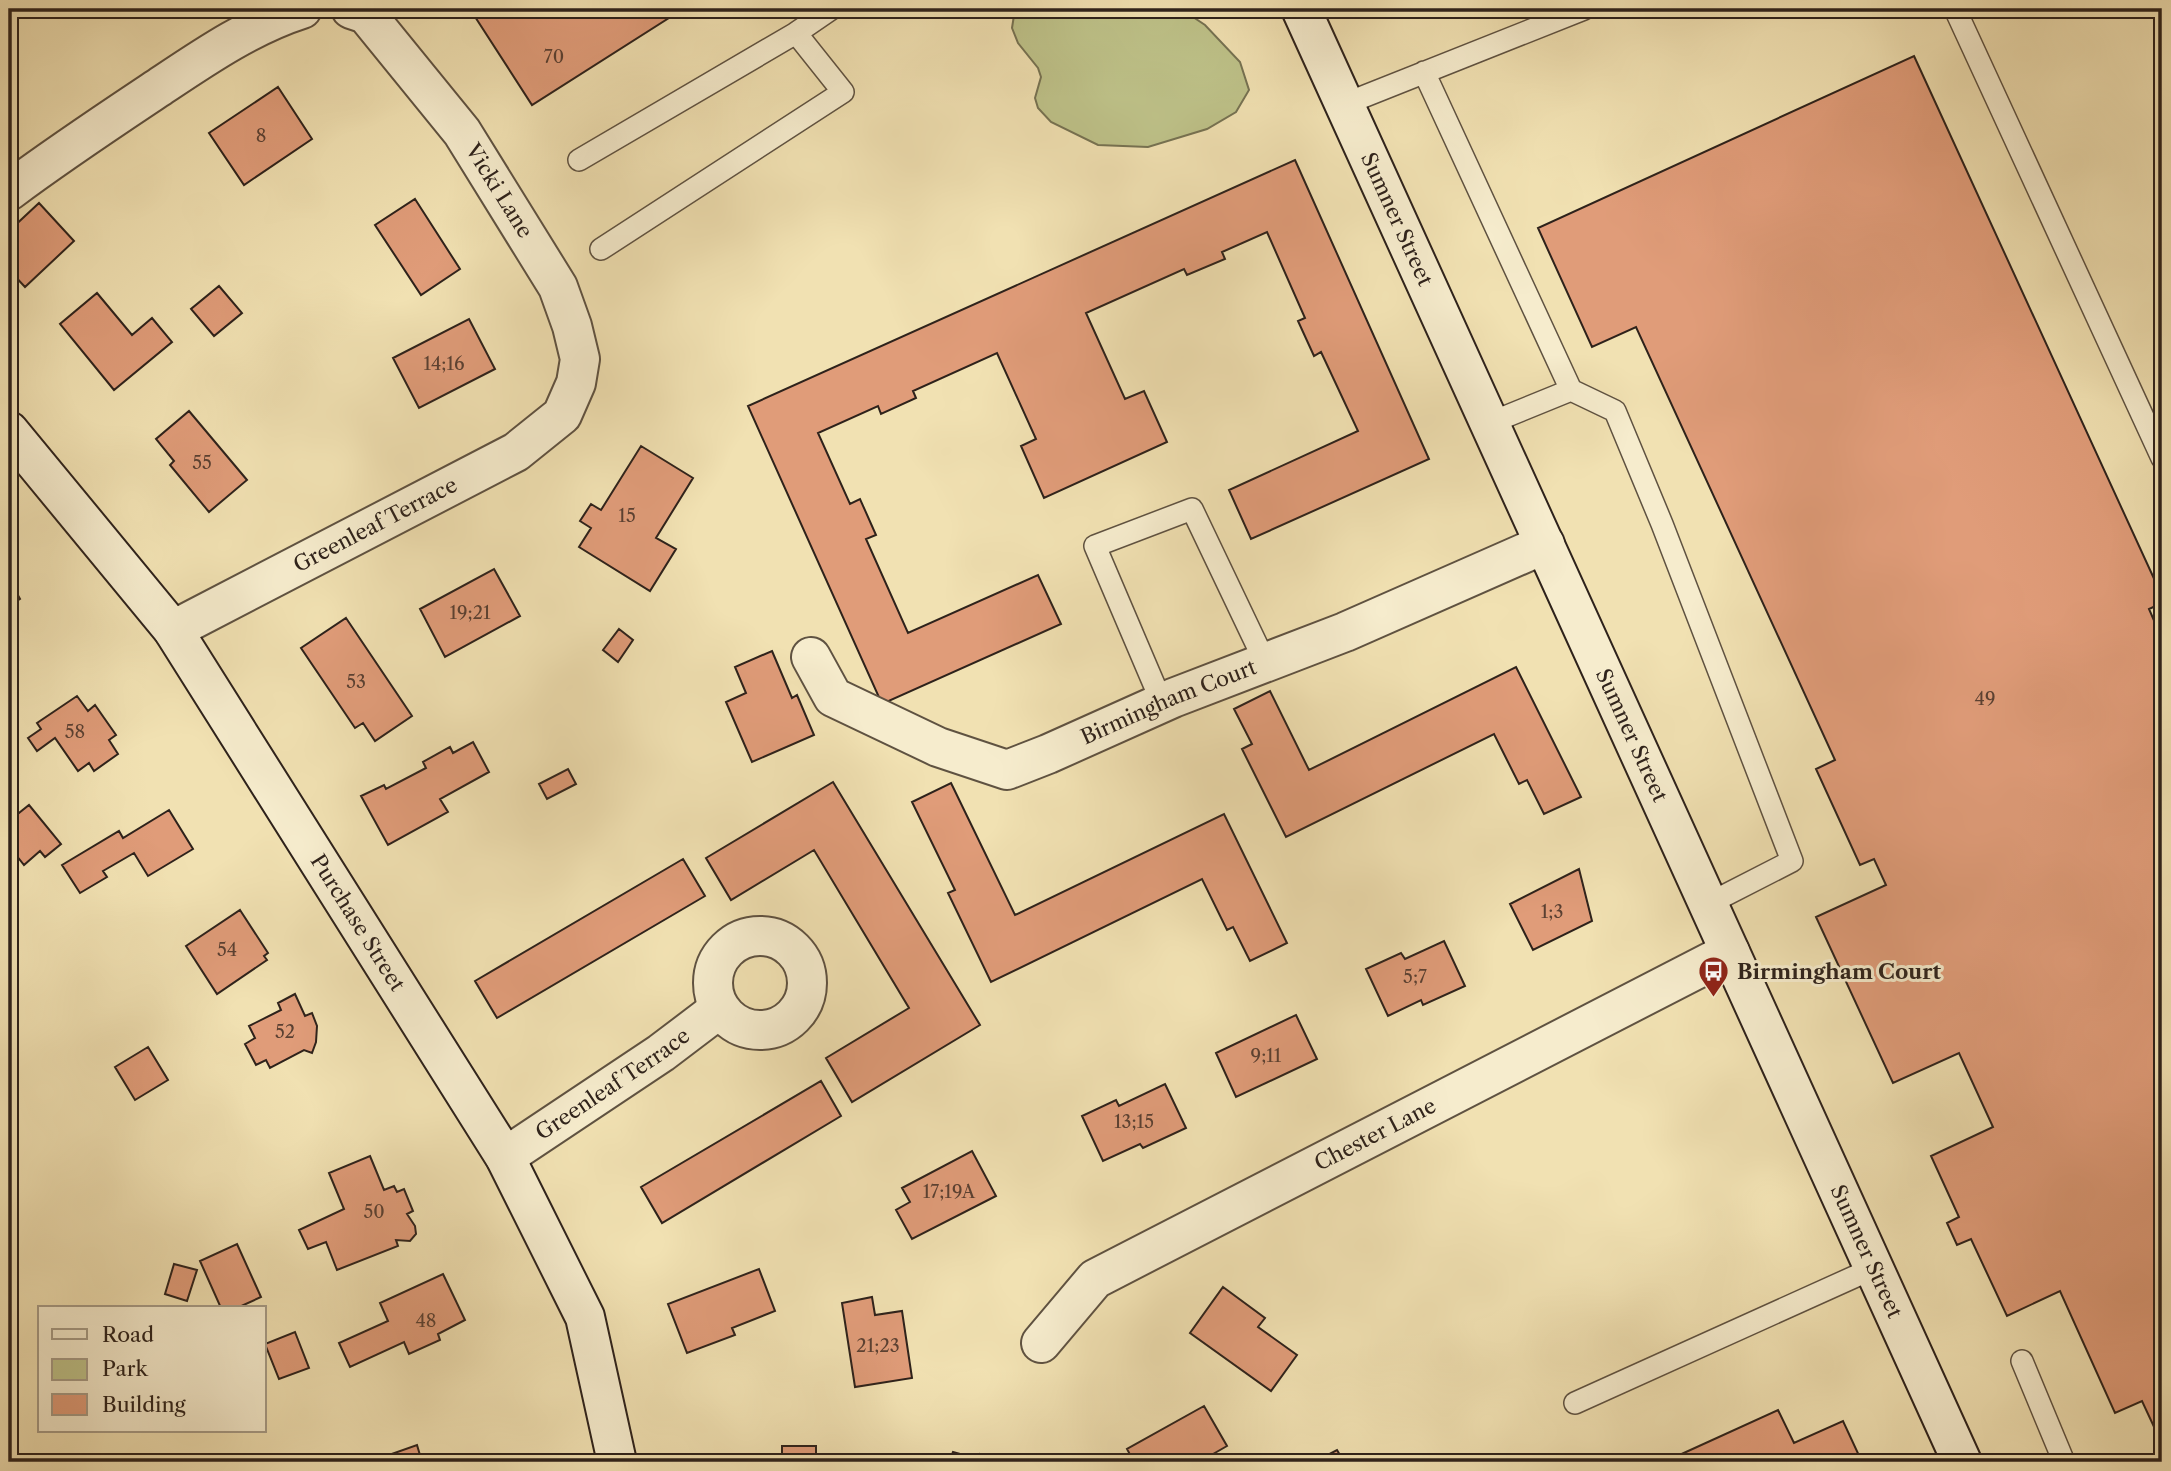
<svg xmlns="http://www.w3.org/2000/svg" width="2171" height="1471" font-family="'Libre Caslon Text',serif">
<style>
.green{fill:#bec289;stroke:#767252;stroke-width:2}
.building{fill:#e09c79;stroke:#2e221b;stroke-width:2}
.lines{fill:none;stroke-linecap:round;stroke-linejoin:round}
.lane-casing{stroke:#5f5241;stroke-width:24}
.street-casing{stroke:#5f5241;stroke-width:42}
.secondary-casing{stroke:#2e221b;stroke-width:42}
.lane{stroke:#f6eccd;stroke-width:21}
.street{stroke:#f6eccd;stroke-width:38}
.secondary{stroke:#f6eccd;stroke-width:38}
.labels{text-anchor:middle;stroke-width:6;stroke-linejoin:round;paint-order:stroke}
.number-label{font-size:18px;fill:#5a4032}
.street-label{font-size:21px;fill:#2e221b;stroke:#f6eccd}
.poi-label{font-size:21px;font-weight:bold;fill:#2e221b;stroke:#f6eccd;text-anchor:start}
</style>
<rect width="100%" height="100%" fill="#f1e1b2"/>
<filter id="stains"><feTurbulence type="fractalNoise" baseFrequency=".00286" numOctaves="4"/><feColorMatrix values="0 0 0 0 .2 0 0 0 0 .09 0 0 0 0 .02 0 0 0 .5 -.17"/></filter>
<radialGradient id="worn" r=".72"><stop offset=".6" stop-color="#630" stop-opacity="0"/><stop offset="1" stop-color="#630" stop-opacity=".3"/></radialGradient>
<!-- green -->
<path class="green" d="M1015,9H1181L1205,25L1240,62L1249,90L1236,112L1207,129L1148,147L1098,145L1051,122L1038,108L1035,98L1041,77L1038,68L1018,43L1012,28Z"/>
<!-- building -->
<path class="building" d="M470,9H683L532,105Z
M1914,56L2162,596V603L2149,609L2162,639V1444L2142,1401L2115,1413L2060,1291L2007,1316L1971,1239L1957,1245L1947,1223L1959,1217L1931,1156L1993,1127L1959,1053L1893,1083L1816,917L1886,885L1874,859L1860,865L1816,769L1835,760L1636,327L1592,347L1538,228Z
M278,87L312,139L244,185L209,133Z
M1295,160L1429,459L1251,539L1229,490L1358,431L1321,352L1314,356L1298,321L1305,318L1267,232L1222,252L1225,259L1187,275L1184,269L1086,313L1125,399L1144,391L1167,442L1044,498L1021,446L1036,439L997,353L913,391L916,398L881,414L878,406L818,433L850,504L860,499L876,535L866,539L908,633L1038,575L1061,624L882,704L748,406Z
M415,199L460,269L421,295L375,225Z
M39,203L74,241L25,287L12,273L9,276V231Z
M219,286L242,313L214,336L191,309Z
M97,293L132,335L152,318L172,342L114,390L60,324Z
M469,319L495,369L419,408L393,358Z
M189,411L247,480L209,512L170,465L174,461L156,439Z
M641,446L693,478L656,538L676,549L650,591L579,547L591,528L580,521L591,504L601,510Z
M494,569L520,616L445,657L420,609Z
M9,579L20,599L9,606Z
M346,618L412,716L375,741L363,723L355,728L301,648Z
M619,629L633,640L618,662L603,650Z
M772,651L792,698L797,695L814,735L752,762L726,702L746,693L735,667Z
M1516,667L1581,797L1544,814L1527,780L1519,784L1494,734L1286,837L1242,749L1252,744L1234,709L1270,691L1309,770Z
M77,696L88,711L95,705L116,735L109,740L118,754L94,771L89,763L78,771L55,738L37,751L28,738L41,729L37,723Z
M473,742L489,772L440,799L448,812L388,845L361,796L384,785L386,789L426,768L423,762L450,747L453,753Z
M568,769L576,784L547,799L539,784Z
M833,782L980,1025L852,1102L826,1058L909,1008L814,850L731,900L706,858Z
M951,783L1015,915L1224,814L1287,943L1250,961L1233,927L1227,930L1202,879L991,982L948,893L955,890L912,802Z
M29,805L61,844L45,857L40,851L24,865L9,846V821Z
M169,810L193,849L148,876L134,853L103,871L107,877L80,893L62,865L119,831L123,838Z
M683,859L705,896L497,1018L475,981Z
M1579,869L1592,921L1533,950L1510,904Z
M240,910L268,953L264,956L267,960L217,994L186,946Z
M1444,941L1465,986L1423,1005L1421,1000L1388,1016L1366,969L1401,953L1405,959Z
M295,994L305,1016L312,1013L317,1026L316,1042L312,1053L304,1050L270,1068L266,1060L256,1065L245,1044L255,1038L249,1026L281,1010L278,1003Z
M1296,1015L1317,1059L1236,1097L1216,1053Z
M148,1047L168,1080L135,1100L115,1067Z
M821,1081L841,1116L662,1223L641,1187Z
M1165,1084L1186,1128L1143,1148L1140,1144L1103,1161L1082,1116L1116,1100L1119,1106Z
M972,1151L996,1196L912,1239L896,1210L910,1202L902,1188Z
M370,1156L384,1190L394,1186L397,1192L404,1189L413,1211L407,1214L415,1226L416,1234L410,1241L396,1240L398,1246L337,1270L326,1242L308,1249L299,1230L344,1209L329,1173Z
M237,1244L261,1297L237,1308H221L200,1261Z
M174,1264L197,1270L187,1301L165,1294Z
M759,1269L775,1311L732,1328L735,1335L687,1353L668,1304Z
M443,1274L465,1320L438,1334L440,1340L409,1354L404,1342L350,1367L339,1343L388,1321L380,1303Z
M1223,1287L1265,1318L1258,1327L1297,1355L1271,1391L1190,1333Z
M872,1297L875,1315L902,1311L912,1378L855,1387L842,1303Z
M295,1332L309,1368L279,1379L265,1344Z
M1204,1406L1227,1446L1199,1462H1134L1127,1449Z
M1778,1410L1794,1443L1843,1421L1862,1462H1664Z
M417,1445L422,1462H369Z
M782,1446H816V1462H782Z
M1337,1450L1344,1462H1314Z
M953,1452L978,1459L980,1454L1008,1462H949Z"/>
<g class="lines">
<defs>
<path id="lane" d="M1955,9L2162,458
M1424,72L1571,390L1490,423
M1345,104L1584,9
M579,160L796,33
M601,249L843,92L796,33L831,9
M1571,390L1615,411L1662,524L1792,861L1708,904
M1162,703L1095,546L1192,509L1265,662
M2022,1361L2064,1462
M1575,1403L1874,1268"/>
<g id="street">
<path d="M9,191C57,155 107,122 158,88C203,58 249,26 302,9"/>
<path id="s1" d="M173,630L516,452L562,415L576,383L580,359L572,326L558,287L462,132L366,14L351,9"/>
<path id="s2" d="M811,657L833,697L938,747L1007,770L1048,754L1173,698L1345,632L1545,544"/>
<circle cx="760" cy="983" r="47"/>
<path id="s3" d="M505,1157L661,1053L719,1009"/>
<path id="s4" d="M1041,1343L1095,1279L1730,952"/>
</g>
<g id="secondary">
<path id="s5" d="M1301,9L1962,1462"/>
<path id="s6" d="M9,431L173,630L505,1157L585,1317L617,1462"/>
</g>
</defs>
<!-- lane casing -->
<use href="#lane" class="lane-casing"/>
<!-- street casing -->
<use href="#street" class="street-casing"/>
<!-- secondary casing -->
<use href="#secondary" class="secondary-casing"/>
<!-- lane -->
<use href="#lane" class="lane"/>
<!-- street -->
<use href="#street" class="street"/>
<!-- secondary -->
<use href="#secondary" class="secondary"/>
</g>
<!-- icons -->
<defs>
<symbol id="bus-pin" viewBox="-11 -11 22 30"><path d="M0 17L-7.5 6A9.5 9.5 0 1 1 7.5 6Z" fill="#8f2418" stroke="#f6eccd"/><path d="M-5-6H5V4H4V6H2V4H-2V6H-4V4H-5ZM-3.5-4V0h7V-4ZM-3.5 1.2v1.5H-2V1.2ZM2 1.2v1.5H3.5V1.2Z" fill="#fff"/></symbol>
</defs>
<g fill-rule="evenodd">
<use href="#bus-pin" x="1696" y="954" width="35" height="47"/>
</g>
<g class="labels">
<!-- number labels -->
<g class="number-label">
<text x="554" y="63">70</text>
<text x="261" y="142">8</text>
<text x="444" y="370">14;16</text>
<text x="202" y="469">55</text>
<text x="627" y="522">15</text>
<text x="470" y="619">19;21</text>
<text x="356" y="688">53</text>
<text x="1985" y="705">49</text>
<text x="75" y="738">58</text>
<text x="1552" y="918">1;3</text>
<text x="227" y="956">54</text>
<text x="1415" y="983">5;7</text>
<text x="285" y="1038">52</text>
<text x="1266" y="1062">9;11</text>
<text x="1134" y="1128">13;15</text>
<text x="949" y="1198">17;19A</text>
<text x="374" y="1218">50</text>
<text x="426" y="1327">48</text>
<text x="878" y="1352">21;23</text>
</g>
<!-- street labels -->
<g class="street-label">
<text transform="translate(499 191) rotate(58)" y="7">Vicki Lane</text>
<text dy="7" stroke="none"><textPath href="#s5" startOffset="231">Sumner Street</textPath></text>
<text dy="7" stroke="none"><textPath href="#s1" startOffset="228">Greenleaf Terrace</textPath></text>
<text dy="7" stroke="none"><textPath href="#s2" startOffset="410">Birmingham Court</textPath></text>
<text dy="7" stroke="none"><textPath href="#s5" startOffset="798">Sumner Street</textPath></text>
<text dy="7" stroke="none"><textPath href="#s6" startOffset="604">Purchase Street</textPath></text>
<text dy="7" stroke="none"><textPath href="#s3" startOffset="130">Greenleaf Terrace</textPath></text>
<text dy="7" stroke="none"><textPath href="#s4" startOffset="399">Chester Lane</textPath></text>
<text dy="7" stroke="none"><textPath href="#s5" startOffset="1365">Sumner Street</textPath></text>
</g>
<!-- poi labels -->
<g class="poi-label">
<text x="1737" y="979">Birmingham Court</text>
</g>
</g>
<!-- margin -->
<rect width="2171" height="1471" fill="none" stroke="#f1e1b2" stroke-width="35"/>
<rect x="10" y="10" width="2150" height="1450" fill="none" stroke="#2e221b" stroke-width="3.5"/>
<rect x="18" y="18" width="2136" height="1436" fill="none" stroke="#2e221b" stroke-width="2"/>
<!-- legend -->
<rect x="38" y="1306" width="228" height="126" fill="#f6eccd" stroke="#a69b86" stroke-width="2"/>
<rect x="52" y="1329" width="35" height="10" fill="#f6eccd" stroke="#a69b86" stroke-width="2"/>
<text x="102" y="1342" font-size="21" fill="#2e221b">Road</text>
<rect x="52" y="1359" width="35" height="21" fill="#bec289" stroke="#a69b86" stroke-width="2"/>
<text x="102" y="1376" font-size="21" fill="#2e221b">Park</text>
<rect x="52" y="1394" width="35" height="21" fill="#e09c79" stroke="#a69b86" stroke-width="2"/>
<text x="102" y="1412" font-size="21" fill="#2e221b">Building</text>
<rect width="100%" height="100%" filter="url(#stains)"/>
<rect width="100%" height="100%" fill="url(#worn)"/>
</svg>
